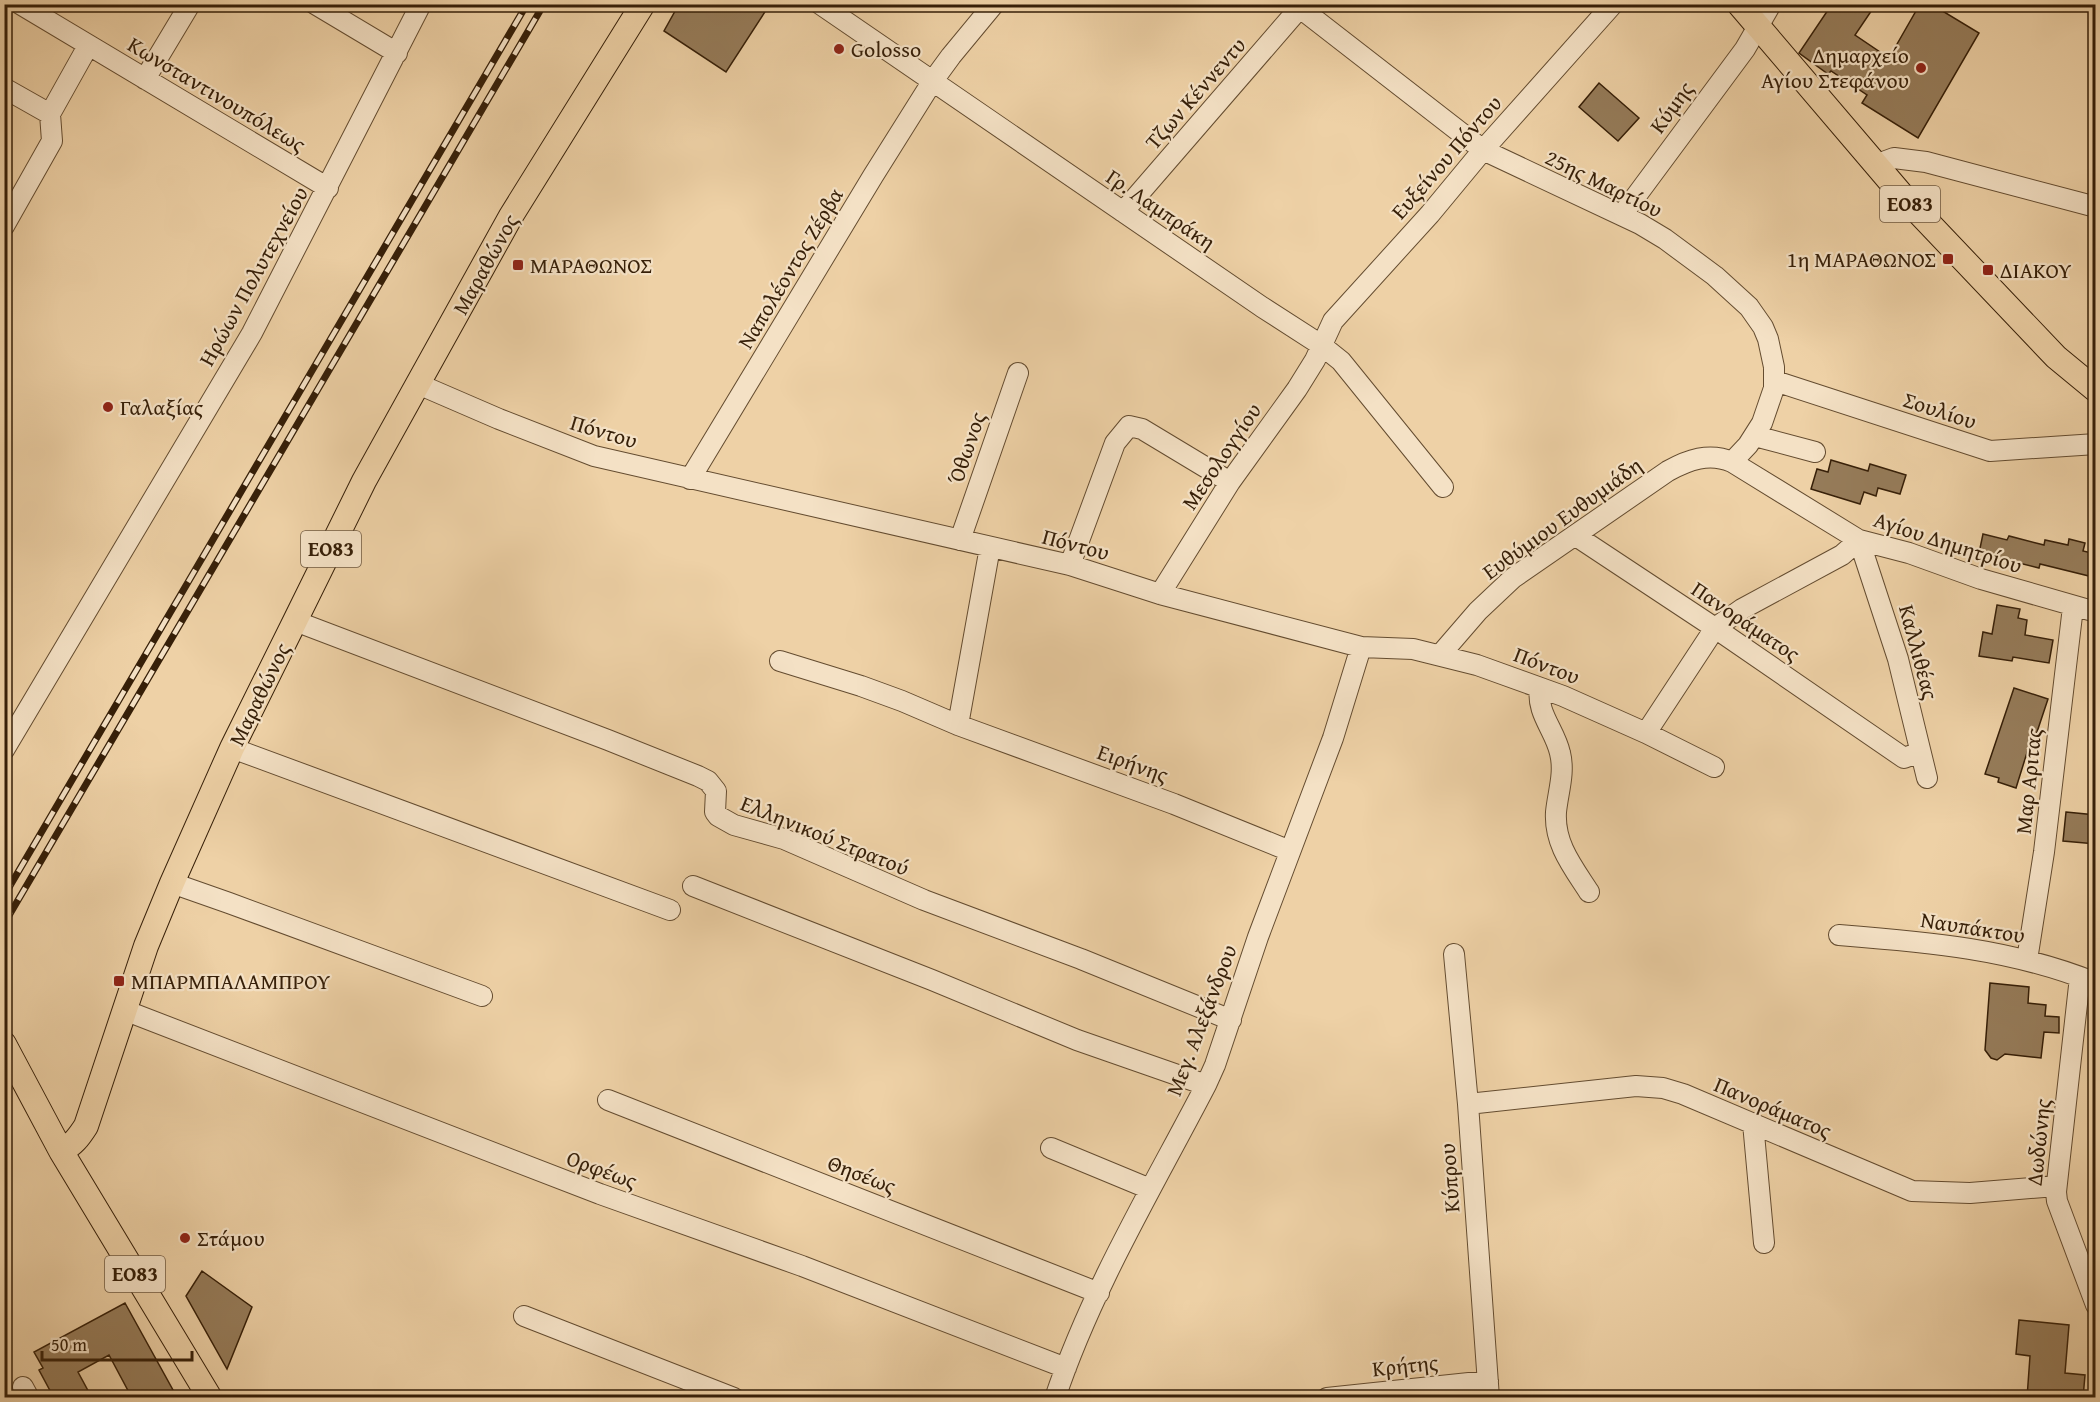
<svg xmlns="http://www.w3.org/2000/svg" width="2100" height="1402" font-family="'Gentium Book Plus',serif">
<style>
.building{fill:#967c5a;stroke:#361f08;stroke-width:1.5}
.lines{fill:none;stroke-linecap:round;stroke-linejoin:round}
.minor-casing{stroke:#644c30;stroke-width:22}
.major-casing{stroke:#361f08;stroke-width:26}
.minor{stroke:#f4e1c5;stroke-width:20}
.major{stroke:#eed1a6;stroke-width:24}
.rail-casing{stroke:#361f08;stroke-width:7}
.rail{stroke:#f4e1c5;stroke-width:4.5;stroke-dasharray:14;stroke-linecap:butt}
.poi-dot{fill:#8f2418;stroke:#f4e1c5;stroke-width:2}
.labels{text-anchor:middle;stroke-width:4.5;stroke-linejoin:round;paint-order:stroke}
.shield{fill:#f4e1c5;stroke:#6f5941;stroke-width:1.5}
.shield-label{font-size:21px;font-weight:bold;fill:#361f08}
.poi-label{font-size:22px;fill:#361f08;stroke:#f4e1c5;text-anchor:start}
.street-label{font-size:22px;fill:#361f08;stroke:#f4e1c5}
</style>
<rect width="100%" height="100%" fill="#eed1a6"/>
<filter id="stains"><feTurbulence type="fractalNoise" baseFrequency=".00333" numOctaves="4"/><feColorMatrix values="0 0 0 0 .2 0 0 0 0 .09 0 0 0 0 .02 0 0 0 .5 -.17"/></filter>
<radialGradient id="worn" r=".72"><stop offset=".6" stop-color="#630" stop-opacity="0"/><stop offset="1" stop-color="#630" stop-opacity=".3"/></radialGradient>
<!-- building -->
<path class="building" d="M679,4H770L726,72L664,31Z
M1832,4H1876L1855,35L1889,58L1920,4H1931L1979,33L1918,138L1862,103L1867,95L1831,71L1828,74L1799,53Z
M1599,83L1639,118L1618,141L1579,107Z
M1831,460L1868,471L1870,464L1906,475L1900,494L1878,488L1876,496L1864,492L1860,504L1811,489L1817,469L1828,472Z
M1983,534L2007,540L2009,536L2044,545L2045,540L2068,545L2069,539L2085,543L2083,551L2096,554L2093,577L2040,564L2039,568L1979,553Z
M1997,605L2020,609L2018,618L2027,620L2025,635L2053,640L2049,663L2013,657L2012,661L1979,656L1983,632L1992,634Z
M2014,688L2048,699L2033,744L2030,743L2016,788L1998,782L1999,778L1985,774Z
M2066,812L2096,815V844L2063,841Z
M1990,983L2029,987L2028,1003L2046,1005L2045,1016L2059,1017V1033L2044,1032L2041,1058L2005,1054L1997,1060L1991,1058L1985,1050Z
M202,1271L252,1307L227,1369L186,1296Z
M125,1303L173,1390L159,1398H132L109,1355L78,1372L92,1398H54L39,1370L43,1368L34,1352Z
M2019,1320L2069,1325L2065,1373L2085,1375L2083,1398H2027L2030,1356L2016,1354Z"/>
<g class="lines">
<defs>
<path id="minor" d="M20,4L328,188
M315,4L397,53
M820,4L1262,307L1321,345L1341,361L1443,487
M1295,4L1483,150L1640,224L1665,239L1715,276L1749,307L1763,327L1768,339L1774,367V388L1762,423L1748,445L1732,462
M145,79L190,4
M4,88L50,114
M1875,165L1894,158L1926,162L2096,207
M1123,212L1303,4
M1622,215L1745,49L1771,4
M4,226L52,141L50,114L88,46
M1775,381L1990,451L2096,444
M418,384L499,419L594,456L1070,565L1160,594L1361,647L1413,649L1477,665L1563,696L1646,733L1714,767
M1755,436L1815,452
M690,479L873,176L932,82L951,56L994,4
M1576,536L1715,628L1904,758L1920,752
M960,540L1018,373
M1070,565L1115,443L1129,426L1142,429L1230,482
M1160,594L1230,482L1297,389L1315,360L1333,321L1430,214L1483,150L1613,4
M295,621L608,740L698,776L708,781L716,791L715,812L718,816L734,825L784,839L924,900L1081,959L1231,1020
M1440,655L1478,611L1513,578L1668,471C1688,460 1709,452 1732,462L1859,540L1909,553L1981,579L2096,612
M780,661L861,686L902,701L958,725L1174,804L1290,851
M1540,688C1536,713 1555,730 1560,753C1565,773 1558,792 1556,812C1554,844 1573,867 1589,892
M958,725L990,547
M1646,733L1715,628L1742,609L1842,555L1859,540L1898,659L1927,778
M232,748L670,910
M4,750L252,333L421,4
M172,883L229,903L482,996
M693,886L932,980L1077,1040L1206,1085
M1839,935C1928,942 2012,949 2096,983
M1454,954L1468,1104L1489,1398
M2027,960L2044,852L2073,607
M2080,977L2056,1192L2057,1201L2096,1305
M124,1010L600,1194L802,1266L1066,1368
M608,1100L1099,1293
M1468,1104L1636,1086L1663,1088L1683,1094L1912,1191L1970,1193L2056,1186
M1753,1123L1764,1243
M1051,1148L1150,1189
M524,1316L734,1398
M23,1387L29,1398
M1055,1398C1092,1288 1153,1187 1206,1085L1215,1065L1258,937L1333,738L1361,647
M1327,1398L1488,1381"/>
<path id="major" d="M1739,4L1901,194L2056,357L2096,390
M4,1044L61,1151L210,1398
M61,1151C73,1145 79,1137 86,1126L146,946L172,883L232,748L295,621L364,481L511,216L643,4"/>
</defs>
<!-- minor casing -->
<use href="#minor" class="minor-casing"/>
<!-- major casing -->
<use href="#major" class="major-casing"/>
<!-- minor -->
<use href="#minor" class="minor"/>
<!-- major -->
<use href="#major" class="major"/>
<defs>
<path id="rail" d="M4,896L527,4
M4,924L544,4"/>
</defs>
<!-- rail casing -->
<use href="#rail" class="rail-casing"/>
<!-- rail -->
<use href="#rail" class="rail"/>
</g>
<!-- markers -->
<g class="poi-dot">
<circle cx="839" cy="49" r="6"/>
<circle cx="1921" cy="68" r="6"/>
<rect x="1942" y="253" width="12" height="12" rx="3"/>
<rect x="512" y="259" width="12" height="12" rx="3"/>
<rect x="1982" y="264" width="12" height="12" rx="3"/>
<circle cx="108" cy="407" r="6"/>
<rect x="113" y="975" width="12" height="12" rx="3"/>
<circle cx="185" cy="1238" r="6"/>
</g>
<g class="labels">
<!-- shield labels -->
<g class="shield">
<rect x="1880" y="186" width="60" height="36" rx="4.5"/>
<rect x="301" y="531" width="60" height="36" rx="4.5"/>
<rect x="105" y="1256" width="60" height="36" rx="4.5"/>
</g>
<g class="shield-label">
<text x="1910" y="211">ΕΟ83</text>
<text x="331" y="556">ΕΟ83</text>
<text x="135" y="1281">ΕΟ83</text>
</g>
<!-- poi labels -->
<g class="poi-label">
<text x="851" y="57">Golosso</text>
<text x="1909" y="63" text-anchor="end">Δημαρχείο<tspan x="1909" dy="25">Αγίου Στεφάνου</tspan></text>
<text x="1936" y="267" text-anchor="end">1η ΜΑΡΑΘΩΝΟΣ</text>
<text x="530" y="273">ΜΑΡΑΘΩΝΟΣ</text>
<text x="2000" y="278">ΔΙΑΚΟΥ</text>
<text x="120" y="415">Γαλαξίας</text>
<text x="131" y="989">ΜΠΑΡΜΠΑΛΑΜΠΡΟΥ</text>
<text x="197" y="1246">Στάμου</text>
</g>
<!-- street labels -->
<g class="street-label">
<text transform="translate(1195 93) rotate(-49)" y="8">Τζων Κέννεντυ</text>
<text transform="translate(217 94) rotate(31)" y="8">Κωνσταντινουπόλεως</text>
<text transform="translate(1671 107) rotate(-54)" y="8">Κύμης</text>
<text transform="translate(1446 157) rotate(-49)" y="8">Ευξείνου Πόντου</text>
<text transform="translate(1604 183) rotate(26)" y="8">25ης Μαρτίου</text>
<text transform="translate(1161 209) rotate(34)" y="8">Γρ. Λαμπράκη</text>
<text transform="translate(485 264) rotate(-61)" y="8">Μαραθώνος</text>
<text transform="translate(790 268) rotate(-59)" y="8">Ναπολέοντος Ζέρβα</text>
<text transform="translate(253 276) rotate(-61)" y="8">Ηρώων Πολυτεχνείου</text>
<text transform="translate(1940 410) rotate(18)" y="8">Σουλίου</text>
<text transform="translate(604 431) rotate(17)" y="8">Πόντου</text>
<text transform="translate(966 448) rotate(-71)" y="8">Όθωνος</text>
<text transform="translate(1221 456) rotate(-56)" y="8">Μεσολογγίου</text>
<text transform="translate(1562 518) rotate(-36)" y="8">Ευθύμιου Ευθυμιάδη</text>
<text transform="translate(1948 542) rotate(18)" y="8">Αγίου Δημητρίου</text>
<text transform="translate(1076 544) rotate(15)" y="8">Πόντου</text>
<text transform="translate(1746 621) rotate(34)" y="8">Πανοράματος</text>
<text transform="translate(1919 652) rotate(75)" y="8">Καλλιθέας</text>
<text transform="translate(1547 665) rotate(21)" y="8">Πόντου</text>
<text transform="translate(259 694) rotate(-64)" y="8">Μαραθώνος</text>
<text transform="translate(1133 763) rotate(20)" y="8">Ειρήνης</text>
<text transform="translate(2028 781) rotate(-84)" y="8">Μαρ Αριτας</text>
<text transform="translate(825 835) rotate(22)" y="8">Ελληνικού Στρατού</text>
<text transform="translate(1973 927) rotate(9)" y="8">Ναυπάκτου</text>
<text transform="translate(1201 1020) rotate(-69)" y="8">Μεγ. Αλεξάνδρου</text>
<text transform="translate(1773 1107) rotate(23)" y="8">Πανοράματος</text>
<text transform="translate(2038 1142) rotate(-84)" y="8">Δωδώνης</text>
<text transform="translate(602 1169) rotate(20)" y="8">Ορφέως</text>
<text transform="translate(862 1174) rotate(21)" y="8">Θησέως</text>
<text transform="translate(1449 1178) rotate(-94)" y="8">Κύπρου</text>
<text transform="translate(1405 1365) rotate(-6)" y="8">Κρήτης</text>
</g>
</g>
<!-- margin -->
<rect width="2100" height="1402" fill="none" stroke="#eed1a6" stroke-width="24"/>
<rect x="6" y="6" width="2088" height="1390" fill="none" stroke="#361f08" stroke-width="3"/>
<rect x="12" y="12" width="2076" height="1378" fill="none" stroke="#361f08" stroke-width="1.5"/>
<!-- scale -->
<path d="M42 1351v9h150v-9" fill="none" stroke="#361f08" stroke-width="3"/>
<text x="51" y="1351" font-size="18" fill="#361f08" stroke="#f4e1c5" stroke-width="4.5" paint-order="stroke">50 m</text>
<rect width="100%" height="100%" filter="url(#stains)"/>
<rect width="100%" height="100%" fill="url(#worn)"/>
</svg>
